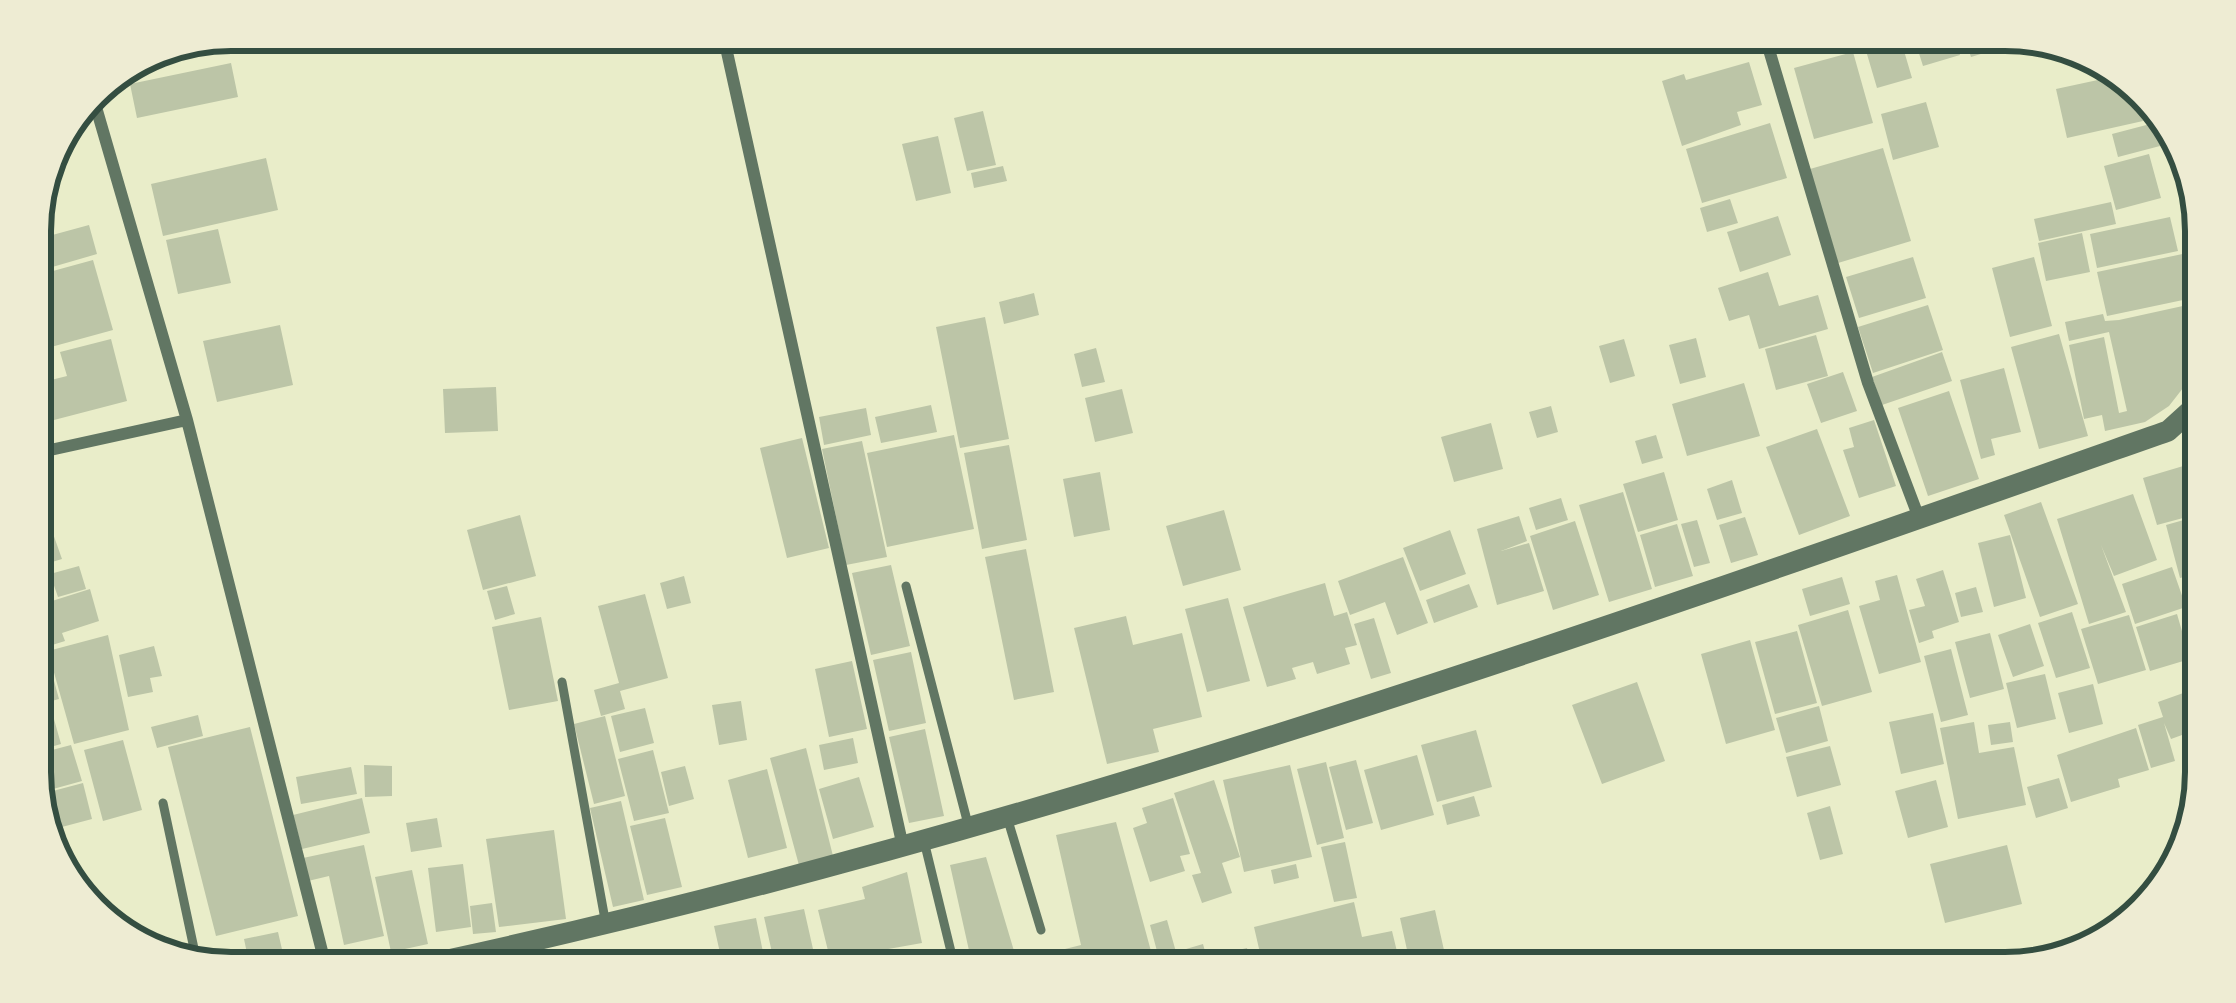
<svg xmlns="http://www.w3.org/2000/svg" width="2236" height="1003" font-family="Lato,sans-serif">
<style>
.building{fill:#bcc5a7}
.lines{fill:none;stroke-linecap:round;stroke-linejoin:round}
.service{stroke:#617663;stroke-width:9}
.minor{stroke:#617663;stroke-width:12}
.tertiary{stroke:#617663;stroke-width:21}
.rim{fill:none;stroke:#344e41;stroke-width:6}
</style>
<rect width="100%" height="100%" fill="#e9edc9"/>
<!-- building -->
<path class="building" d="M1864,44H1902L1912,78L1877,88Z
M1916,44L1957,45L1960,55L1923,66Z
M1967,45H2007V46L1971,57Z
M1853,52L1873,123L1814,139L1794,68Z
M1749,62L1762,105L1737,112L1741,125L1682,146L1662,81L1684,74L1686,80Z
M231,63L238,97L137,118L130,84Z
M2121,75L2135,86L2143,121L2067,138L2056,89Z
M1926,102L1939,147L1893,160L1881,114Z
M983,111L996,165L967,171L954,118Z
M1770,123L1787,178L1702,203L1686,149Z
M2154,123L2160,146L2118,157L2112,134Z
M938,136L951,193L916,201L902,144Z
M1883,148L1911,241L1838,263L1810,169Z
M2149,154L2161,198L2116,210L2104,166Z
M266,158L278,210L163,236L151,184Z
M1003,166L1007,181L974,188L971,173Z
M1730,199L1738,223L1707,232L1700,208Z
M2111,202L2116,224L2039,241L2034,219Z
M1778,216L1791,255L1740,272L1727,232Z
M2170,217L2178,251L2097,268L2090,234Z
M89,225L97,254L42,270L34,240Z
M218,229L231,283L178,294L166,240Z
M2082,233L2090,272L2046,281L2038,243Z
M2192,252L2202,296L2107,316L2097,272Z
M1913,257L1926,298L1859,318L1846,277Z
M2034,257L2052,326L2010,337L1992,268Z
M93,260L113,330L51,347L31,277Z
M1768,272L1779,306L1818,295L1828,329L1759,349L1749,315L1729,321L1718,288Z
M31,291L49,346L31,351Z
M1034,293L1039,315L1004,324L999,302Z
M2201,302V365L2169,406L2145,422L2105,431L2102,415L2084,419L2069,345L2104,337L2119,413L2127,411L2109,332L2069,341L2065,322L2103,314L2105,321L2119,320Z
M1928,305L1943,350L1873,373L1858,327Z
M985,317L1009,439L960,448L936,327Z
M280,325L293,385L217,402L203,341Z
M2059,334L2088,436L2039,449L2011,347Z
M1816,335L1828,376L1776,390L1765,349Z
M1696,338L1706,377L1680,384L1669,345Z
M111,339L127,401L54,420L43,382L67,376L60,352Z
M1624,339L1635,376L1610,383L1599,346Z
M1096,348L1105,382L1082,387L1074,354Z
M1942,352L1952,381L1882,405L1872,377Z
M2004,368L2021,432L1991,439L1995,455L1981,459L1960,380Z
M1843,372L1857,411L1821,423L1807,384Z
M1744,383L1760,436L1687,456L1672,404Z
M496,387L498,431L445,433L443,389Z
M1122,389L1133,433L1095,442L1085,398Z
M1949,391L1979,479L1928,496L1898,408Z
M931,405L937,432L881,443L875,417Z
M1551,406L1558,432L1537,438L1529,412Z
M866,408L871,435L824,445L819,417Z
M1874,420L1896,486L1859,498L1843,450L1854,447L1849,428Z
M1491,423L1503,469L1454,482L1441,437Z
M1817,429L1850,516L1799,535L1766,447Z
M954,435L974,529L887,547L867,453Z
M1656,435L1663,458L1642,464L1635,441Z
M802,438L829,548L787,558L760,448Z
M862,441L887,557L846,565L822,449Z
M1009,445L1027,540L982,549L964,453Z
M2190,464L2198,514L2157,525L2143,478Z
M1100,472L1110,530L1074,537L1063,479Z
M1664,472L1678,520L1638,532L1623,484Z
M1732,480L1742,513L1717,520L1707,489Z
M1623,492L1652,589L1609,602L1579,505Z
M2133,494L2157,560L2114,576L2101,545L2126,612L2089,624L2057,519Z
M1561,498L1568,520L1536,530L1529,508Z
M2041,502L2078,604L2040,617L2004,515Z
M1224,510L1241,570L1183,586L1166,526Z
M45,511L62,559L32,568V516Z
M520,515L536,576L483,590L467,530Z
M1519,516L1527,541L1501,551L1529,543L1544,591L1497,605L1477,529Z
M2198,516L2196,574L2180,578L2166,525Z
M1745,517L1758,555L1731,563L1719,525Z
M1697,520L1710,563L1694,567L1681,524Z
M1575,521L1599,595L1553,610L1530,536Z
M1677,524L1693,576L1655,587L1640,535Z
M1450,530L1466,574L1420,591L1403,548Z
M2010,535L2026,598L1994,607L1978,543Z
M1026,549L1054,692L1014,700L985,557Z
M1403,557L1428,623L1397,635L1385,602L1350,615L1338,581Z
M891,565L910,646L871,655L852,573Z
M79,566L86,589L58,597L50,574Z
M2172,567L2186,607L2135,624L2122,584Z
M1943,570L1959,622L1932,631L1934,638L1919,643L1909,610L1925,606L1916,579Z
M1897,575L1921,662L1879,674L1859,606L1880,600L1875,581Z
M684,576L691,603L667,609L660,583Z
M1842,577L1850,604L1810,616L1802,589Z
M1325,583L1334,616L1347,612L1357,645L1345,648L1350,664L1317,674L1313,662L1292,668L1296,679L1267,687L1243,607Z
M47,584L52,601L90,589L99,621L62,633L65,641L33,651V588Z
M1469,584L1478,607L1434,623L1426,600Z
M507,586L515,614L495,620L487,591Z
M1976,587L1983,612L1961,617L1955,593Z
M645,594L668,678L620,691L625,709L601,716L594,690L619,683L598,606Z
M1228,598L1250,681L1207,692L1185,609Z
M1848,610L1872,692L1822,706L1798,625Z
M2072,612L2090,668L2056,678L2038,623Z
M2177,614L2190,659L2150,671L2136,627Z
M2129,615L2146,670L2098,684L2081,629Z
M1126,616L1133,645L1182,633L1202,717L1153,729L1159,752L1107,764L1074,628Z
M541,617L558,701L509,710L492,627Z
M1374,618L1391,673L1371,679L1354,624Z
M2030,624L2044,666L2013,677L1998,635Z
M1797,631L1817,703L1775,714L1755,642Z
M1990,633L2004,689L1970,698L1955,642Z
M108,635L129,730L74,744L48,651Z
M1750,640L1775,730L1726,744L1701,654Z
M154,646L162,676L150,678L153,692L128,697L119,655Z
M1951,649L1968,715L1941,722L1924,656Z
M911,652L926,723L889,731L873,660Z
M48,659L59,699L33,706V663Z
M852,661L867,729L829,737L815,669Z
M2045,674L2056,719L2017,728L2006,683Z
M1637,682L1665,761L1602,784L1572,705Z
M2093,684L2103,724L2069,733L2058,693Z
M2189,691L2193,731L2171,739L2164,723L2175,761L2151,768L2138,725L2163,717L2158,702Z
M741,701L747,740L719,745L712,705Z
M50,705L61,744L33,752V709Z
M1819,706L1828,741L1786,753L1776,718Z
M645,708L654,743L620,752L611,716Z
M1933,713L1944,764L1901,774L1889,722Z
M198,715L203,736L157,748L151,727Z
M605,716L625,796L594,804L574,724Z
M1974,722L1979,753L2014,747L2026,805L1958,819L1940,728Z
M2010,722L2013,742L1991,745L1988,725Z
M250,727L298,916L216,936L168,747Z
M2136,728L2149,770L2118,779L2120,787L2071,802L2057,755Z
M925,729L944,816L909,823L889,737Z
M1476,730L1492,787L1437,802L1421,745Z
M853,738L858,763L824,770L819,745Z
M123,740L142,810L103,821L84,750Z
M71,745L82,781L35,794L33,755Z
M1830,746L1841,785L1797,797L1786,757Z
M806,748L834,860L800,869L770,758Z
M653,750L669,813L634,821L618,759Z
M1417,755L1434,815L1381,830L1364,770Z
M1356,760L1373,823L1346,830L1329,767Z
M1326,762L1344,838L1317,845L1297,769Z
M364,765L392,766V796L365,797Z
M1290,765L1312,857L1244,872L1223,780Z
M685,766L694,799L669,806L661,772Z
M351,767L357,794L301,804L296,777Z
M767,769L787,848L748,858L728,780Z
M859,777L874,827L833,839L819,789Z
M2059,778L2068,808L2036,818L2027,787Z
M1214,780L1240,857L1222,863L1232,893L1202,903L1192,875L1201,873L1174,793Z
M1936,780L1948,827L1908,838L1895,791Z
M83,783L92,819L43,832L34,796Z
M1474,796L1480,816L1447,825L1442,805Z
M362,798L370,833L302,849L293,815Z
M1173,798L1190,854L1180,856L1185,871L1150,882L1133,828L1147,823L1142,808Z
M621,801L644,900L613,907L590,808Z
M1830,806L1843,854L1820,860L1807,813Z
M437,818L442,847L411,852L406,823Z
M665,818L682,887L647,895L630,826Z
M1116,822L1155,966L972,964L950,865L986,857L1017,961L1081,945L1056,835Z
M554,830L566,919L499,927L486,839Z
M1345,842L1357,898L1334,902L1321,847Z
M364,845L384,936L344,945L329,876L308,881L303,858Z
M2007,845L2022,904L1945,923L1930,864Z
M463,864L471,927L436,932L428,868Z
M1296,864L1299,878L1274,884L1271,870Z
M412,870L428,944L391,952L375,877Z
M907,872L922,943L877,951L880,963H831L818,910L865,899L862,887Z
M1354,902L1362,937L1392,931L1401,968L1371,967L1366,950L1319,961L1321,967L1263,966L1254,927Z
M492,903L496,932L473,934L470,906Z
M804,909L813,949L773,957L764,917Z
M1435,910L1448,968H1411L1400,918Z
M756,918L765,962H722L714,926Z
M1167,920L1176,952L1203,944L1209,966H1161L1150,925Z
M278,932L284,958H248L244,939Z
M1247,948L1251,966H1232L1229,952Z
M1364,953L1367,967H1323L1321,962Z
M814,954L817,963L775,962V960Z"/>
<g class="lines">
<!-- service -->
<path class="service" d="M906,586L969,828
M562,682L606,925
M163,803L196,958
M1007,817L1041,930
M924,841L954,964"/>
<!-- minor -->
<path class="minor" d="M723,34L903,847
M1767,43L1868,383L1919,518
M91,90L187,420L324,959
M32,454L187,420"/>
<!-- tertiary -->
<path class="tertiary" d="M448,960C1035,832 1602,630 2168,431L2200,402"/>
</g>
<!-- crop -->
<path d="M0 0H2236V1003H0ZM231 51H2005A180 180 0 0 1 2185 231V772A180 180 0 0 1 2005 952H231A180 180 0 0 1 51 772V231A180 180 0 0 1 231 51Z" fill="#eeecd3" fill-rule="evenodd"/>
<path class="rim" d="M231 51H2005A180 180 0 0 1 2185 231V772A180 180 0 0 1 2005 952H231A180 180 0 0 1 51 772V231A180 180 0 0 1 231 51Z"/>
</svg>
